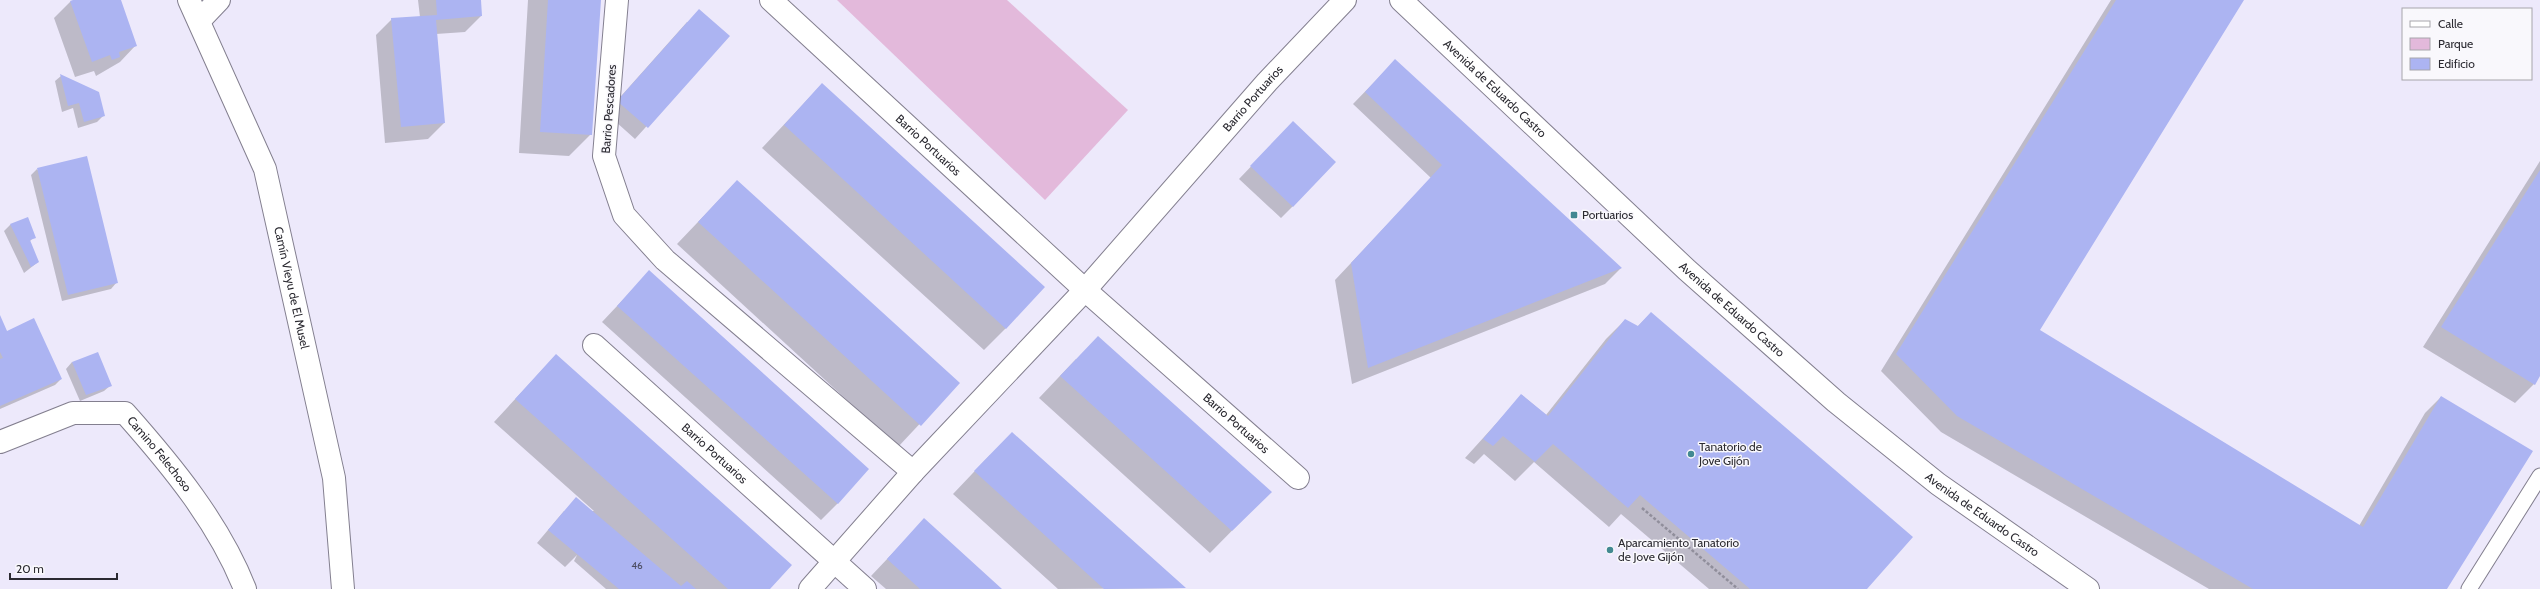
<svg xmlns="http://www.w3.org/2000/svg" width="2540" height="589" font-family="Cabin,sans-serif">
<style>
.green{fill:#e3b9db}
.shadow{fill:#0003}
.building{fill:#acb4f2}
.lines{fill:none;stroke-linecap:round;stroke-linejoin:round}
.service-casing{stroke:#837f8f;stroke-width:17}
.minor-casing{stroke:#837f8f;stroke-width:24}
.tertiary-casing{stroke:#837f8f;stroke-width:24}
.path{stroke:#908e9b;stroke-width:2.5;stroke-dasharray:3 2;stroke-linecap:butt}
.service{stroke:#fff;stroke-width:15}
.minor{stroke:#fff;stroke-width:22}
.tertiary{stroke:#fff;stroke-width:22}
.poi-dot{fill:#428991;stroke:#f9f8fc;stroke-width:1.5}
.labels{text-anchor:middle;stroke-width:3;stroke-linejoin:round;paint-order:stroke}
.number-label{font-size:10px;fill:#4b4c61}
.street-label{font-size:12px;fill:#2b2a31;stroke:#f9f8fc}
.poi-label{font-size:12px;fill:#2b2a31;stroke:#f9f8fc;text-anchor:start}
</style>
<rect width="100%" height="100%" fill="#ede9fb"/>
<!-- green -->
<path class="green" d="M837,0H1007L1128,110L1045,200Z"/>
<!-- shadow -->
<path class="shadow" d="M76,0H119L136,45L120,62L96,76L94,71L75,77L54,18L70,2Z
M418,0H480L481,16L465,32L436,34L444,123L428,139L385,143L376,35L392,19L420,17Z
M528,0H600L591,134L569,156L519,153Z
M2111,0H2243L2038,331L2359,526L2425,413L2441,397L2446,589H2209L1941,432L1881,371Z
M687,22L728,36L635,139L606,113Z
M1383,73L1621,268L1605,284L1352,384L1335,280L1431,178L1353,104Z
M61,76L104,115L97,122L78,128L73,108L62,112L55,81Z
M822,84L1006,328L984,350L762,148Z
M1281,135L1293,206L1281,218L1239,179Z
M2540,161V374L2534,384L2515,403L2423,347Z
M37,169L117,282L111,289L62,301L31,175Z
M737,181L958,383L898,447L677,244Z
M28,219L34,237L29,242L38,262L24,273L4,231L10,225Z
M649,272L838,503L821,520L602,322Z
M1651,313L1866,589H1709L1621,514L1609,527L1534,462L1515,481L1484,454L1474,464L1465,458L1522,395L1546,415L1606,339L1625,320L1637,327Z
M0,318L7,332L61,379L55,385L0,409Z
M556,355L769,589H606L574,561L577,555L565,567L537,543L564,511H594L494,422Z
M1076,359L1270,492L1210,553L1039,398Z
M72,362L111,385L104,391L80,401L66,369Z
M990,455L1184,588L1058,589L953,494Z
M924,520L1001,589H886L871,576Z"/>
<!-- building -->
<path class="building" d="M73,0H121L137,46L119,52L120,57L112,60L110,55L92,62L70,1Z
M436,0H481L482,16L436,20L445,123L401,127L391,18L437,15Z
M548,0H601L592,135L540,132Z
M2116,0H2244L2040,330L2363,527L2441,396L2533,451L2447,589H2253L1957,416L1896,354Z
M699,9L730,36L648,128L617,101Z
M1395,59L1622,268L1368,368L1351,263L1442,165L1365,92Z
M60,74L99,92L105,116L84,122L79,103L68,106Z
M822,83L1045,287L1006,329L784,125Z
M1293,121L1336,162L1293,207L1250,166Z
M87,156L118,283L68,295L37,168Z
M2540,170V376L2535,385L2441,327Z
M737,180L960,383L921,426L698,222Z
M28,217L36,238L30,240L39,262L31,267L10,224Z
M649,270L869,469L838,504L617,306Z
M1651,312L1913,537L1867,589H1750L1640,495L1628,508L1553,444L1535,462L1503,436L1493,446L1483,439L1521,394L1548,416L1625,319L1638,326Z
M0,315L7,331L34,318L62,379L0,406V359L3,358L0,352Z
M1098,336L1272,492L1232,531L1060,376Z
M98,352L112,386L86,395L72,362Z
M556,354L792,565L770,589H728L515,399Z
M1012,432L1129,537L1186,588L1104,589L974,471Z
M576,497L681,586L687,581L696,589H619L548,530Z
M924,518L1002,589H920L887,559Z"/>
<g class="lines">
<defs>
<path id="service" d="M2469,589L2540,476"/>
<g id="minor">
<path id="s1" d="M189,0L265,169L334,478L343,589"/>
<path d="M617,0L604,156L624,215L665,260L913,472"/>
<path id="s2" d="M771,0L1085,290L1298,478"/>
<path d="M199,21L219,0"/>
<path id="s3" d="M594,345L865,589"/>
<path id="s4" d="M0,442L73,413H125C172,466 219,523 245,589"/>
<path id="s5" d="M810,589L913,472L1085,290L1267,82L1345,0"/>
</g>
<g id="tertiary">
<path id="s6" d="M1401,0L1687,270L1836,402L1938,484L2088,589"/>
</g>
</defs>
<!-- service casing -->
<use href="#service" class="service-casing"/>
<!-- minor casing -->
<use href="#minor" class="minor-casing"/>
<!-- tertiary casing -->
<use href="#tertiary" class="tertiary-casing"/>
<!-- path -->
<path class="path" d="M1642,508L1738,589"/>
<!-- service -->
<use href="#service" class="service"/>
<!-- minor -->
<use href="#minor" class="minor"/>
<!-- tertiary -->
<use href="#tertiary" class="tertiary"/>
</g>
<!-- markers -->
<g class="poi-dot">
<rect x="1570" y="211" width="8" height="8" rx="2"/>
<circle cx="1691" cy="454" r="4"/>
<circle cx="1610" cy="550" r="4"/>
</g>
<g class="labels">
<!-- number labels -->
<g class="number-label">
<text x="637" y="569">46</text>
</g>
<!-- street labels -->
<g class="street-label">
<text dy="4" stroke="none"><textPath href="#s6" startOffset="129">Avenida de Eduardo Castro</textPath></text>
<text dy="4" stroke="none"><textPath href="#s5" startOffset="661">Barrio Portuarios</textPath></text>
<text transform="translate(609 109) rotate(-86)" y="4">Barrio Pescadores</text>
<text dy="4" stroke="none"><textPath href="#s2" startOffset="214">Barrio Portuarios</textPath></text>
<text dy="4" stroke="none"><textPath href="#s1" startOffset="307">Camín Vieyu de El Musel</textPath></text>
<text dy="4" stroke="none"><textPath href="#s6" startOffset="453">Avenida de Eduardo Castro</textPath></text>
<text dy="4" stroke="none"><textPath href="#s2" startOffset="629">Barrio Portuarios</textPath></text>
<text dy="4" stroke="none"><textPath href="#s3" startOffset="162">Barrio Portuarios</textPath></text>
<text dy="4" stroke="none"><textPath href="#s4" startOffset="184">Camino Felechoso</textPath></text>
<text dy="4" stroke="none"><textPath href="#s6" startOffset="777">Avenida de Eduardo Castro</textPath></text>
</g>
<!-- poi labels -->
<g class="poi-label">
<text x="1582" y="219">Portuarios</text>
<text x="1699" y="451">Tanatorio de<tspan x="1699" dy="14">Jove Gijón</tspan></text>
<text x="1618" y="547">Aparcamiento Tanatorio<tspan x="1618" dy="14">de Jove Gijón</tspan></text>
</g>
</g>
<!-- legend -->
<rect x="2402" y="8" width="130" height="72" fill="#f9f8fc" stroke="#a7a6ab"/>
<rect x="2410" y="21" width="20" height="6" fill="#ffffff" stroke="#a7a6ab"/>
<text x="2438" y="28" font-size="12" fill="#2b2a31">Calle</text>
<rect x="2410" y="38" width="20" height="12" fill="#e3b9db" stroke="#a7a6ab"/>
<text x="2438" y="48" font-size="12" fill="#2b2a31">Parque</text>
<rect x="2410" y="58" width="20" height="12" fill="#acb4f2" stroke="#a7a6ab"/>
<text x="2438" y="68" font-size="12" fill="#2b2a31">Edificio</text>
<!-- scale -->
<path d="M10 573v6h107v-6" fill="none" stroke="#2b2a31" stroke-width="2"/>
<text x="16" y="573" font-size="12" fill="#2b2a31" stroke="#f9f8fc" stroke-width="3" paint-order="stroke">20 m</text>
</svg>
